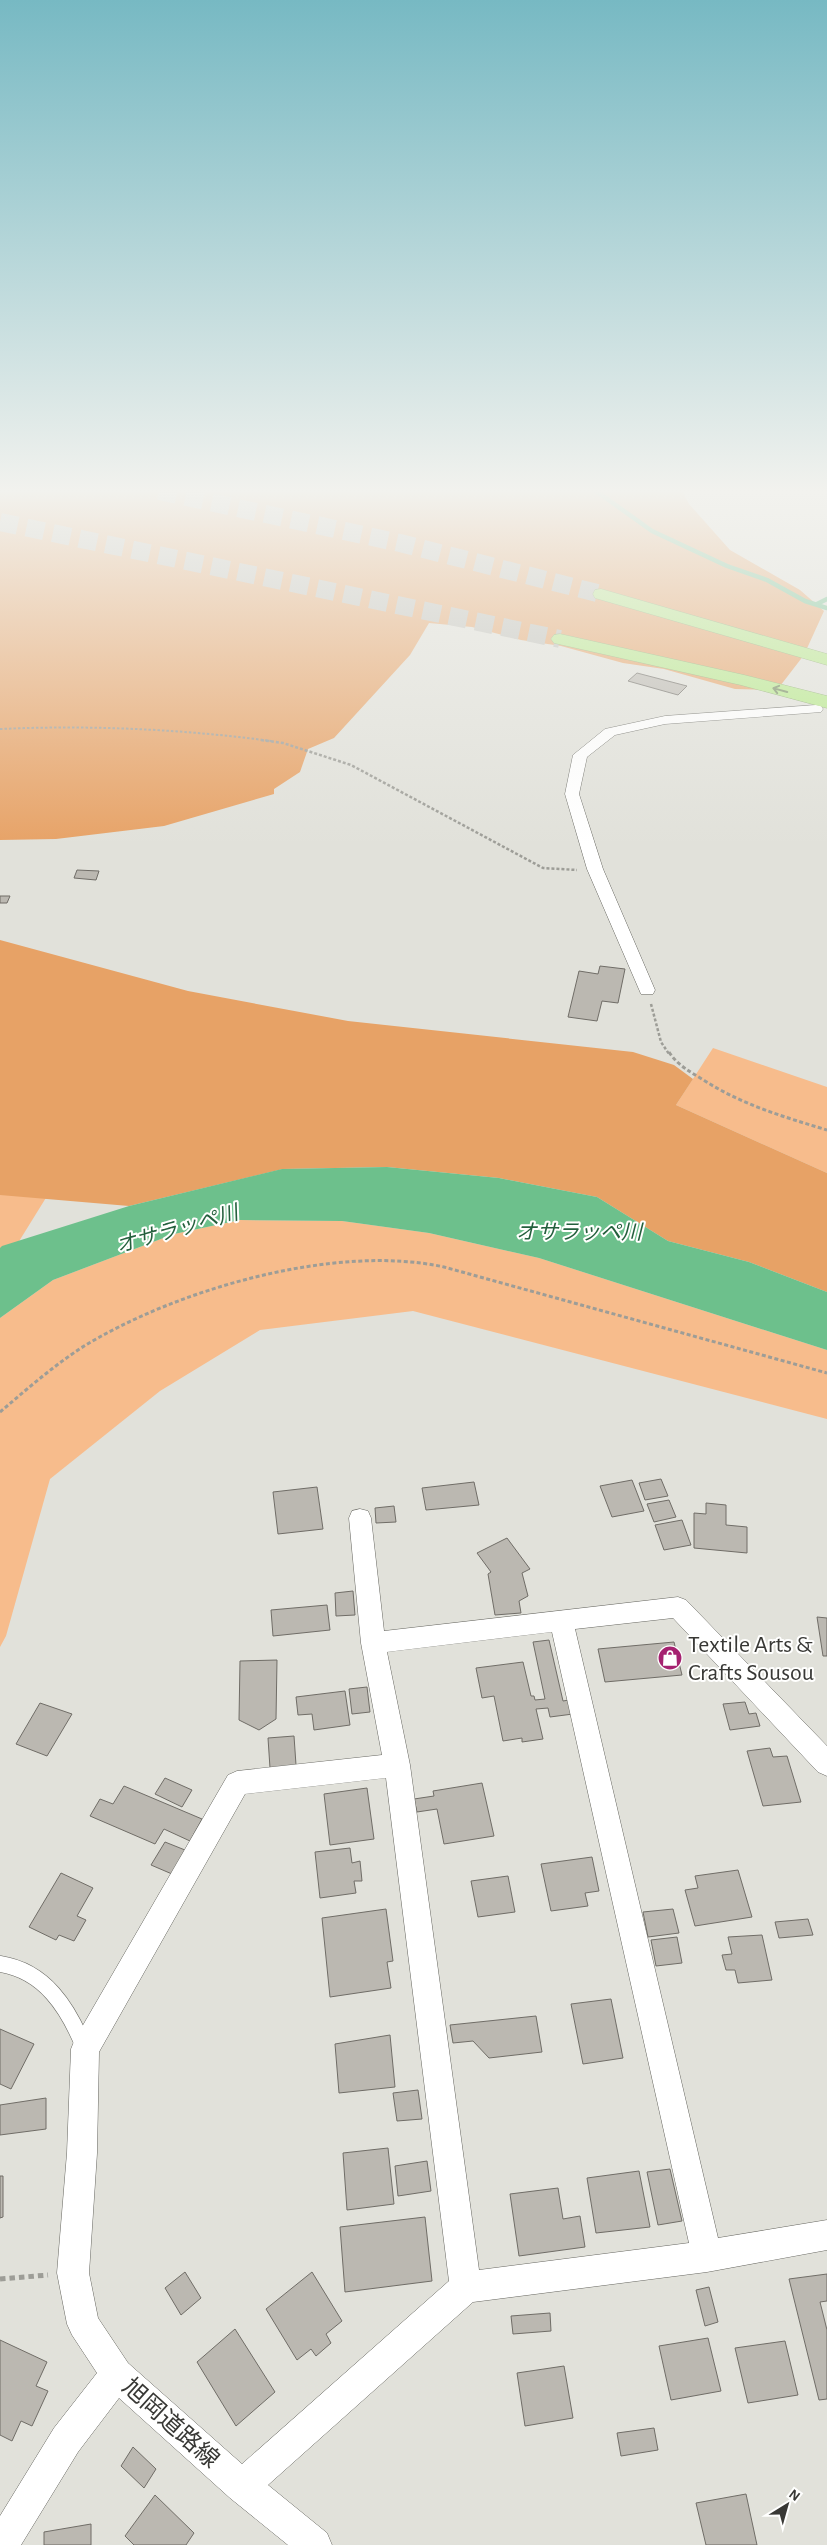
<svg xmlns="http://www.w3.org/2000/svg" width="827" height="2545" font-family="'Alegreya Sans','Noto Sans JP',sans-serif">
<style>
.green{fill:#f7bc8c}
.forest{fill:#e7a266}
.water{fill:#6dc08c}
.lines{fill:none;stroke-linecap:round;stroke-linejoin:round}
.stream{stroke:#6dc08c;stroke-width:4.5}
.building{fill:#bbb8b1;stroke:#706d67}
.highway-tunnel{stroke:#bfbfb9;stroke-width:18;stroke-dasharray:18 9;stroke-linecap:butt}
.lane-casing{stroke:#676761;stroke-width:17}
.street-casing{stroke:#676761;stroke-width:1}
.highway-casing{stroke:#8aab6b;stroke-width:1}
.path-far3{stroke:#9d9d97;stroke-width:2;stroke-dasharray:2.5 2;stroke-linecap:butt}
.path-far2{stroke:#9d9d97;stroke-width:2.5;stroke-dasharray:3 2;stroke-linecap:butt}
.path-far1{stroke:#9d9d97;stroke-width:3;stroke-dasharray:4 2.5;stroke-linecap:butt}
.path{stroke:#9d9d97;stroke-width:5;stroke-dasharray:5.5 4;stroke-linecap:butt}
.lane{stroke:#fff;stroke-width:16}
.street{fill:#fff;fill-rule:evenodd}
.highway{fill:#b6e988;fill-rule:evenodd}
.oneway{stroke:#71885a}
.labels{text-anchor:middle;stroke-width:4;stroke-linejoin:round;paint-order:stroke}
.water-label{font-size:21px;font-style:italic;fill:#24603d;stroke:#fffffe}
.near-poi-label{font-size:24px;fill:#383835;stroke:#fffffe;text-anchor:start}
.near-street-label{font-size:24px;fill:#383835;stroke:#fffffe}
</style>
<rect width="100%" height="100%" fill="#e1e1da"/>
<!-- green -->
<path class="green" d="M713,1048L827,1087V1173L676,1105Z
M0,1166L57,1180L0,1272Z
M240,1220L342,1221L429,1233L539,1258L827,1350V1419L413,1311L260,1330L160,1391L50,1479L6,1636L0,1647V1318L53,1280L174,1234Z"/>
<!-- forest -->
<path class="forest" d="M0,491H682L689,504L730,550L800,590L824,611L804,655L777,690L735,689L664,669L623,663L561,646L521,640L472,627L429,623L410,655L334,738L308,749L300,772L274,789V794L164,826L56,839L0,840Z
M0,940L188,991L348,1021L633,1052L674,1065L693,1079L676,1105L827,1173V1292L749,1262L668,1241L597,1197L499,1178L387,1167L283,1169L129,1206L0,1195Z"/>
<!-- water -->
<path class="water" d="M387,1167L499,1178L597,1197L668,1241L749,1262L827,1292V1350L539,1258L429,1233L342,1221L240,1220L174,1234L53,1280L0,1318V1248L2,1246L129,1206L282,1169Z"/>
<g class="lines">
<!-- stream -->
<path class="stream" d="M596,491L652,531L727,566L767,580L805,601L827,608
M817,604L827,599"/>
</g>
<!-- building -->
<path class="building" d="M637,673L687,686L678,695L628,681Z
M77,870L99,871L96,880L74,878Z
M0,896H10L7,903H0Z
M600,966L625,969L618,1003L602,1001L597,1021L568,1017L579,971L598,974Z
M661,1479L668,1496L645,1500L639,1483Z
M632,1480L644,1511L612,1517L600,1486Z
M474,1482L479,1505L426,1510L422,1488Z
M317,1487L323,1529L278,1534L273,1492Z
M669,1500L676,1517L654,1522L647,1504Z
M706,1503L726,1505V1525L747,1527V1553L694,1548V1513L706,1514Z
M394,1506L396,1522L376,1523L375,1508Z
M682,1520L691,1545L664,1550L655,1525Z
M507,1538L530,1569L522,1573L528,1596L519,1601L521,1613L495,1615L488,1574L491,1572L477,1553Z
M353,1591L355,1615L336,1616L335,1593Z
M327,1605L330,1630L273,1636L271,1610Z
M817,1617L827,1618V1656H823Z
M549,1640L563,1701L569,1700L573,1714L550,1717L548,1708L536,1709L543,1739L522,1742V1738L503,1741L494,1696L482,1698L476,1668L523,1662L531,1696H534L535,1700L545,1699L533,1642Z
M674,1642L682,1675L605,1682L598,1649Z
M277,1660L276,1719L259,1730L239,1720L240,1661Z
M367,1687L370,1712L352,1714L349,1689Z
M345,1691L350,1725L314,1730L312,1714L298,1715L296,1697Z
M745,1702L749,1714L756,1713L760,1726L730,1730L723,1704Z
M40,1703L72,1714L47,1756L16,1744Z
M294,1736L296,1765L270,1768L268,1738Z
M770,1748L773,1757L787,1756L801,1802L763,1806L747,1751Z
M165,1778L192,1790L182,1807L155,1794Z
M482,1783L494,1836L444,1844L437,1809L417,1812L414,1799L434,1796L433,1791Z
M124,1786L202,1819L190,1841L164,1829L155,1844L90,1816L100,1799L113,1804Z
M367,1788L374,1839L330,1845L324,1794Z
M165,1842L185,1850L172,1874L151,1865Z
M350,1848L352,1863L360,1861L362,1881H354L356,1893L320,1898L315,1852Z
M592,1857L599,1891L585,1893L588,1906L551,1911L541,1864Z
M738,1870L752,1917L695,1926L685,1890L698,1888L695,1876Z
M61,1873L93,1888L77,1916L86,1920L74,1941L59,1935L56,1940L29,1927Z
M508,1876L515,1912L478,1917L471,1881Z
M386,1909L393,1961L387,1962L391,1988L330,1997L322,1918Z
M673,1909L679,1933L648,1937L643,1912Z
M808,1919L813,1935L779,1938L775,1922Z
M762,1935L772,1980L738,1983L735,1970H726L722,1955L732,1954L728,1937Z
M677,1937L682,1963L656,1966L651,1940Z
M611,1999L623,2058L583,2064L571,2004Z
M536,2016L542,2052L489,2058L473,2041L453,2043L450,2025Z
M0,2029L34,2044L11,2089L0,2084Z
M390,2035L395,2087L339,2093L335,2044Z
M418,2090L422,2119L397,2121L393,2093Z
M46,2098V2129L0,2135V2105Z
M388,2148L394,2204L347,2210L343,2153Z
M427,2161L431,2191L398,2196L395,2166Z
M670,2169L682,2221L658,2225L647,2172Z
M639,2171L650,2227L596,2233L587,2178Z
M0,2176H3V2217L0,2218Z
M558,2188L563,2219L580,2216L585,2247L519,2256L510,2194Z
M425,2217L432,2281L345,2292L340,2227Z
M185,2272L201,2298L181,2315L165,2288Z
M312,2272L342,2321L326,2334L331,2343L316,2356L311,2349L297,2360L266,2309Z
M827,2274V2301L820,2302L827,2330V2399L819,2400L789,2279Z
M709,2287L718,2322L705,2326L696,2290Z
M550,2313L551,2331L513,2334L511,2316Z
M235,2329L275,2392L236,2426L197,2362Z
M708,2338L721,2391L671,2400L659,2346Z
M0,2340L47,2362L36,2386L48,2391L32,2426L21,2421L12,2441L0,2435Z
M785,2341L798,2395L748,2403L735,2348Z
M564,2366L573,2418L525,2426L517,2373Z
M654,2428L658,2450L621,2456L617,2433Z
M133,2447L156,2469L144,2488L121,2466Z
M746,2494L757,2545H706L696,2503Z
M155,2495L194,2533L186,2545H134L125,2536Z
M91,2524V2545H44V2532Z"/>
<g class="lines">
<!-- highway-tunnel -->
<path class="highway-tunnel" d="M159,491L400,543L601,594
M0,522L560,639"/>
<defs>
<path id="lane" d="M0,1964C45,1971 68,2008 84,2047"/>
<path id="street" d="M816,705L821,706L823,709L821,712L665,724L615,735L587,757L579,794L603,869L655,990L653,994H641L587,869L565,794L573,755L605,729L665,716Z
M360,1509L368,1511L371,1518L384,1631L678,1597L686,1600L827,1746V1776L818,1772L673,1618L575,1629L718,2238L827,2220V2250L707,2272L473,2302L268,2485L327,2533L332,2545H288L230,2498L119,2398L78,2452L21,2545H0V2516L54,2428L97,2373L72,2335L67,2324L57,2273L67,2153L71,2049L75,2039L228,1775L237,1771L382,1755L361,1643L349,1518L352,1511ZM552,1632L689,2243L479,2270L410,1765L387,1652ZM386,1778L449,2281L242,2464L128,2363L98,2318L89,2273L97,2153L99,2052L245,1794Z"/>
<path id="highway" d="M601,589L827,654V665L595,598L593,594L595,590Z
M560,634L744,675L827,696V708L741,685L554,643L551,639L554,635Z"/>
</defs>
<!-- lane casing -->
<use href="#lane" class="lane-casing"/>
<!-- street casing -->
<use href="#street" class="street-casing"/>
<!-- highway casing -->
<use href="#highway" class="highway-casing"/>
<!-- path-far3 -->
<path class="path-far3" d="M0,729C90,725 181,729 271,741"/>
<!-- path-far2 -->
<path class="path-far2" d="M261,740L283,743L351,765L543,868L577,870
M651,1004L661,1042L669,1054"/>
<!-- path-far1 -->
<path class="path-far1" d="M669,1052C678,1066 691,1072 705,1081C743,1105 784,1117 827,1130
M0,1412C26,1390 52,1367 81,1348C174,1290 335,1243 444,1267L827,1373"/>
<!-- path -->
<path class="path" d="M0,2279L48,2275"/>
<!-- lane -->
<use href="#lane" class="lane"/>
<!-- street -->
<use href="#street" class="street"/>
<!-- highway -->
<use href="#highway" class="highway"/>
</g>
<!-- one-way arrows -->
<defs><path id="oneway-shaft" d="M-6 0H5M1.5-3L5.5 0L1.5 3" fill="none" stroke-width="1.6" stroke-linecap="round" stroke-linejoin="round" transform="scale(1.25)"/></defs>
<use class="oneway" href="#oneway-shaft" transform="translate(780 690) rotate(-165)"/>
<!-- sky -->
<linearGradient id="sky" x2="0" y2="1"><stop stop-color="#77b9c3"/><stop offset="0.58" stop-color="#f2f2ee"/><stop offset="1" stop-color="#f2f2ee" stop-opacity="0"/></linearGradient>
<rect width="827" height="847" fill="url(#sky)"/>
<!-- icons -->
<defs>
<symbol id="shop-disc" viewBox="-11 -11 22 22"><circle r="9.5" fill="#a52270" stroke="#fffffe"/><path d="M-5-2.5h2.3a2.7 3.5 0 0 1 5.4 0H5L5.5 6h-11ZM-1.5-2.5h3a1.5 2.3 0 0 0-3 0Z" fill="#fff"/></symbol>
</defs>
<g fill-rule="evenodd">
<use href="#shop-disc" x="656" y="1644" width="28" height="28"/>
</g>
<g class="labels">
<!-- water labels -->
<g class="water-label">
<text transform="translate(177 1229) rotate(-16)" y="7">オサラッペ川</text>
<text x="579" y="1239">オサラッペ川</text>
</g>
<!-- near-poi labels -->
<g class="near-poi-label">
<text x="688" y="1652">Textile Arts &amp;<tspan x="688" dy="28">Crafts Sousou</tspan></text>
</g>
<!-- near-street labels -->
<g class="near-street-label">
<text transform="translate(171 2423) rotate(42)" y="8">旭岡道路線</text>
</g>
</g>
<!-- north arrow -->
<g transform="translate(787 2505) rotate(37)" stroke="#fffffe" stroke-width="4" paint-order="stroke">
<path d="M0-4L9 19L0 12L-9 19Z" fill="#383835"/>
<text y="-8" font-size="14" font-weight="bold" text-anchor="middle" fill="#383835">N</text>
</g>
</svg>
